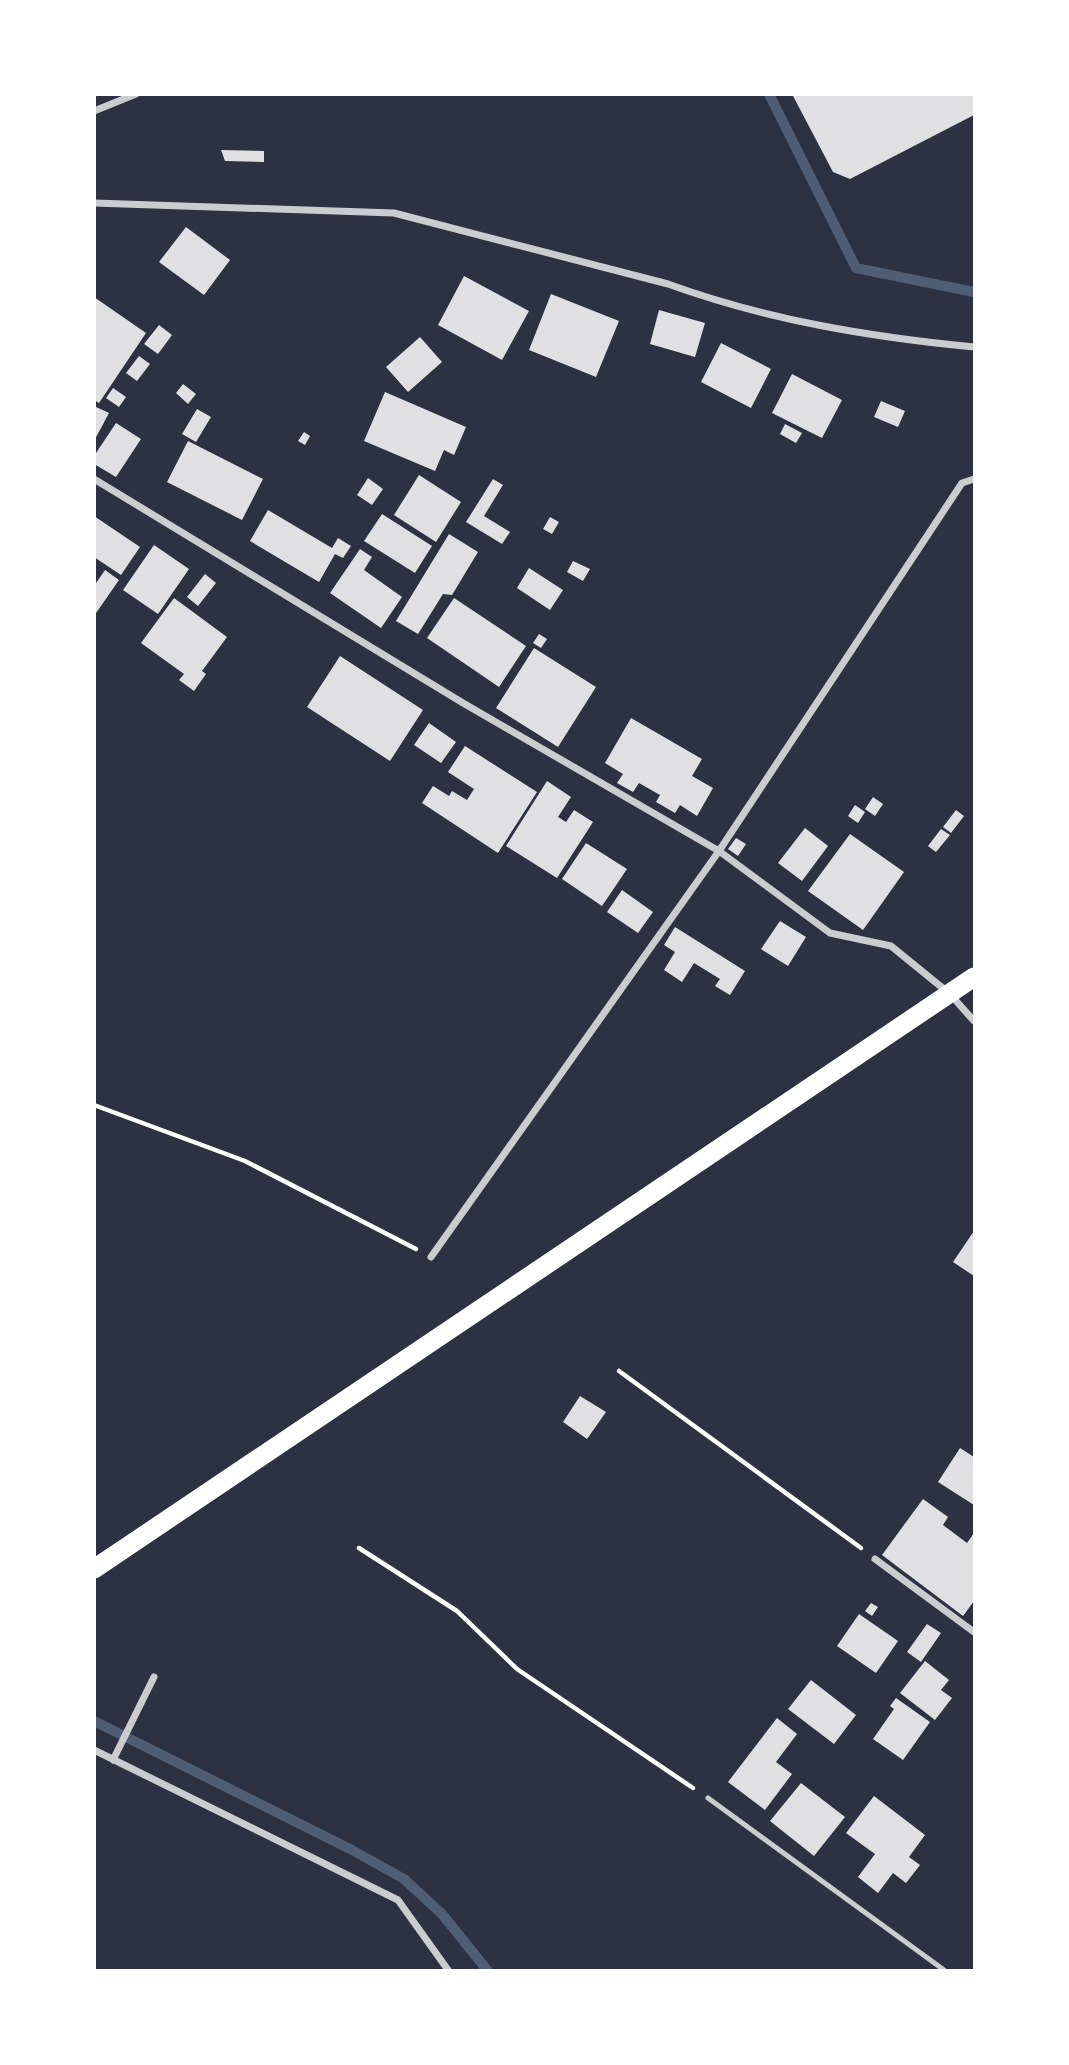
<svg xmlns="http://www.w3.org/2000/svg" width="1069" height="2065" font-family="'PT Sans',sans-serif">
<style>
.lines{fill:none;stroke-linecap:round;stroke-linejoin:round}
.stream{stroke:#4f5d75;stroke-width:10}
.building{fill:#e0e0e3}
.path{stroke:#fff;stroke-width:4.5}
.service{stroke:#caccd0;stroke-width:5}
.minor{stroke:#caccd0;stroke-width:7}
.trunk{stroke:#fff;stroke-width:19}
</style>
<rect width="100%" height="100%" fill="#2d3142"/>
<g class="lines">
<!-- stream -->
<path class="stream" d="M769,94L856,268L974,292
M94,1721L352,1850L404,1879L442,1914L487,1970"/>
</g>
<!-- building -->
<path class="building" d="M792,94H974V115L850,179L833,172Z
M221,150L264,151V162L225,161Z
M186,227L230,260L204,295L159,262Z
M464,276L529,311L502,360L438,325Z
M551,294L619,321L596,377L529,350Z
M94,297L146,333L99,403L94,400Z
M659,310L705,323L695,357L650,344Z
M159,325L172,335L158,354L144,344Z
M420,337L442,362L408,392L386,367Z
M721,343L771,369L751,408L701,382Z
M139,356L150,364L137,381L126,373Z
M792,374L842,400L822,438L772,413Z
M183,384L196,394L188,404L176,393Z
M113,388L126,397L119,407L106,398Z
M385,392L466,427L454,455L444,450L435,471L364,441Z
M881,401L905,411L898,427L874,417Z
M94,406L109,413L94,441Z
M197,409L211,417L196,442L182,434Z
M116,423L141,439L116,477L94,464V456Z
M785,424L802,433L796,443L780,434Z
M304,432L310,436L305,445L298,441Z
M188,441L263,479L242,520L167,482Z
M419,475L461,502L436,542L394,515Z
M368,478L383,489L372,505L357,495Z
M493,479L503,485L484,516L510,532L502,544L466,522Z
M268,510L332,548L338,538L351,546L343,558L335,554L319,582L250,541Z
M382,514L432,546L415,573L364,541Z
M94,516L140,547L121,575L94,557Z
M550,517L559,522L552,534L543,529Z
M449,534L478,552L452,595L443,594L418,634L396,621Z
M154,545L189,569L158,614L123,590Z
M360,549L372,557L364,570L402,597L381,628L330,593Z
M573,561L590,569L583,581L567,572Z
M529,568L563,590L550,610L517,588Z
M105,570L119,580L94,616V586Z
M205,574L216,583L198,606L187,597Z
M174,598L227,637L202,671L206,674L194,691L179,680L184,674L141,643Z
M454,598L526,646L499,687L427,638Z
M539,634L547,639L541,648L533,643Z
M534,648L596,687L558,747L496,708Z
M340,656L423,710L390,761L307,707Z
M631,718L702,759L692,776L713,788L697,816L680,805L675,813L656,802L660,795L639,783L633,792L617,783L623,774L605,763Z
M429,723L456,742L441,763L414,745Z
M465,746L537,792L498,853L422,803L433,786L449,796L452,791L467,800L474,789L448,772Z
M547,781L571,797L558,817L566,822L574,810L593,822L557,878L506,846Z
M873,797L883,804L875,816L865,809Z
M855,805L865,812L858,823L848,816Z
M956,810L964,816L951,833L943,827Z
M805,828L828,846L802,881L778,863Z
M941,829L950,835L936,852L928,846Z
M850,834L904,872L863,930L808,891Z
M736,838L746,844L738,856L728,849Z
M586,843L627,869L602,906L562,879Z
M622,890L653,912L638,933L607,912Z
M780,921L806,937L788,966L761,949Z
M675,927L745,971L730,995L715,986L720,979L694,963L682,982L664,970L675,952L664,945Z
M974,1231V1276L953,1262Z
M580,1396L606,1412L587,1439L563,1422Z
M960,1448L974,1457V1505L938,1482Z
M923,1499L948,1517L943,1525L967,1543L974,1533V1601L963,1616L882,1555Z
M871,1603L878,1607L872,1616L865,1611Z
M859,1614L898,1641L876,1673L837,1646Z
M927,1624L941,1633L921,1662L907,1652Z
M925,1661L949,1680L941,1690L952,1698L935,1720L900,1693Z
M811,1680L856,1715L834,1744L788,1709Z
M896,1698L930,1722L903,1760L873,1739L894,1709L890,1706Z
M777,1718L797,1734L776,1762L792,1774L765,1810L728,1782Z
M801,1783L845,1817L814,1856L770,1821Z
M874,1796L925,1835L909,1857L920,1865L906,1883L893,1873L878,1893L858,1877L875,1854L846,1833Z"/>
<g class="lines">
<!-- path -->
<path class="path" d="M94,1105L245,1161L416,1249
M619,1371L861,1548
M359,1548L457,1611L517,1669L693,1788"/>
<!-- service -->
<path class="service" d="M708,1798L944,1970"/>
<!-- minor -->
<path class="minor" d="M94,111L136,94
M94,203L394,213L668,284C767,320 870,337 974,347
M94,479L463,703L719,851L962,483L974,479
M431,1257L719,851L830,933L891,946L950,994L974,1021
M875,1559L974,1632
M94,1750L398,1900L448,1970
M113,1760L154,1677"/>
<!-- trunk -->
<path class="trunk" d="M94,1569L974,977"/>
</g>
<!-- border -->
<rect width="1069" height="2065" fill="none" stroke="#ffffff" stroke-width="192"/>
</svg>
